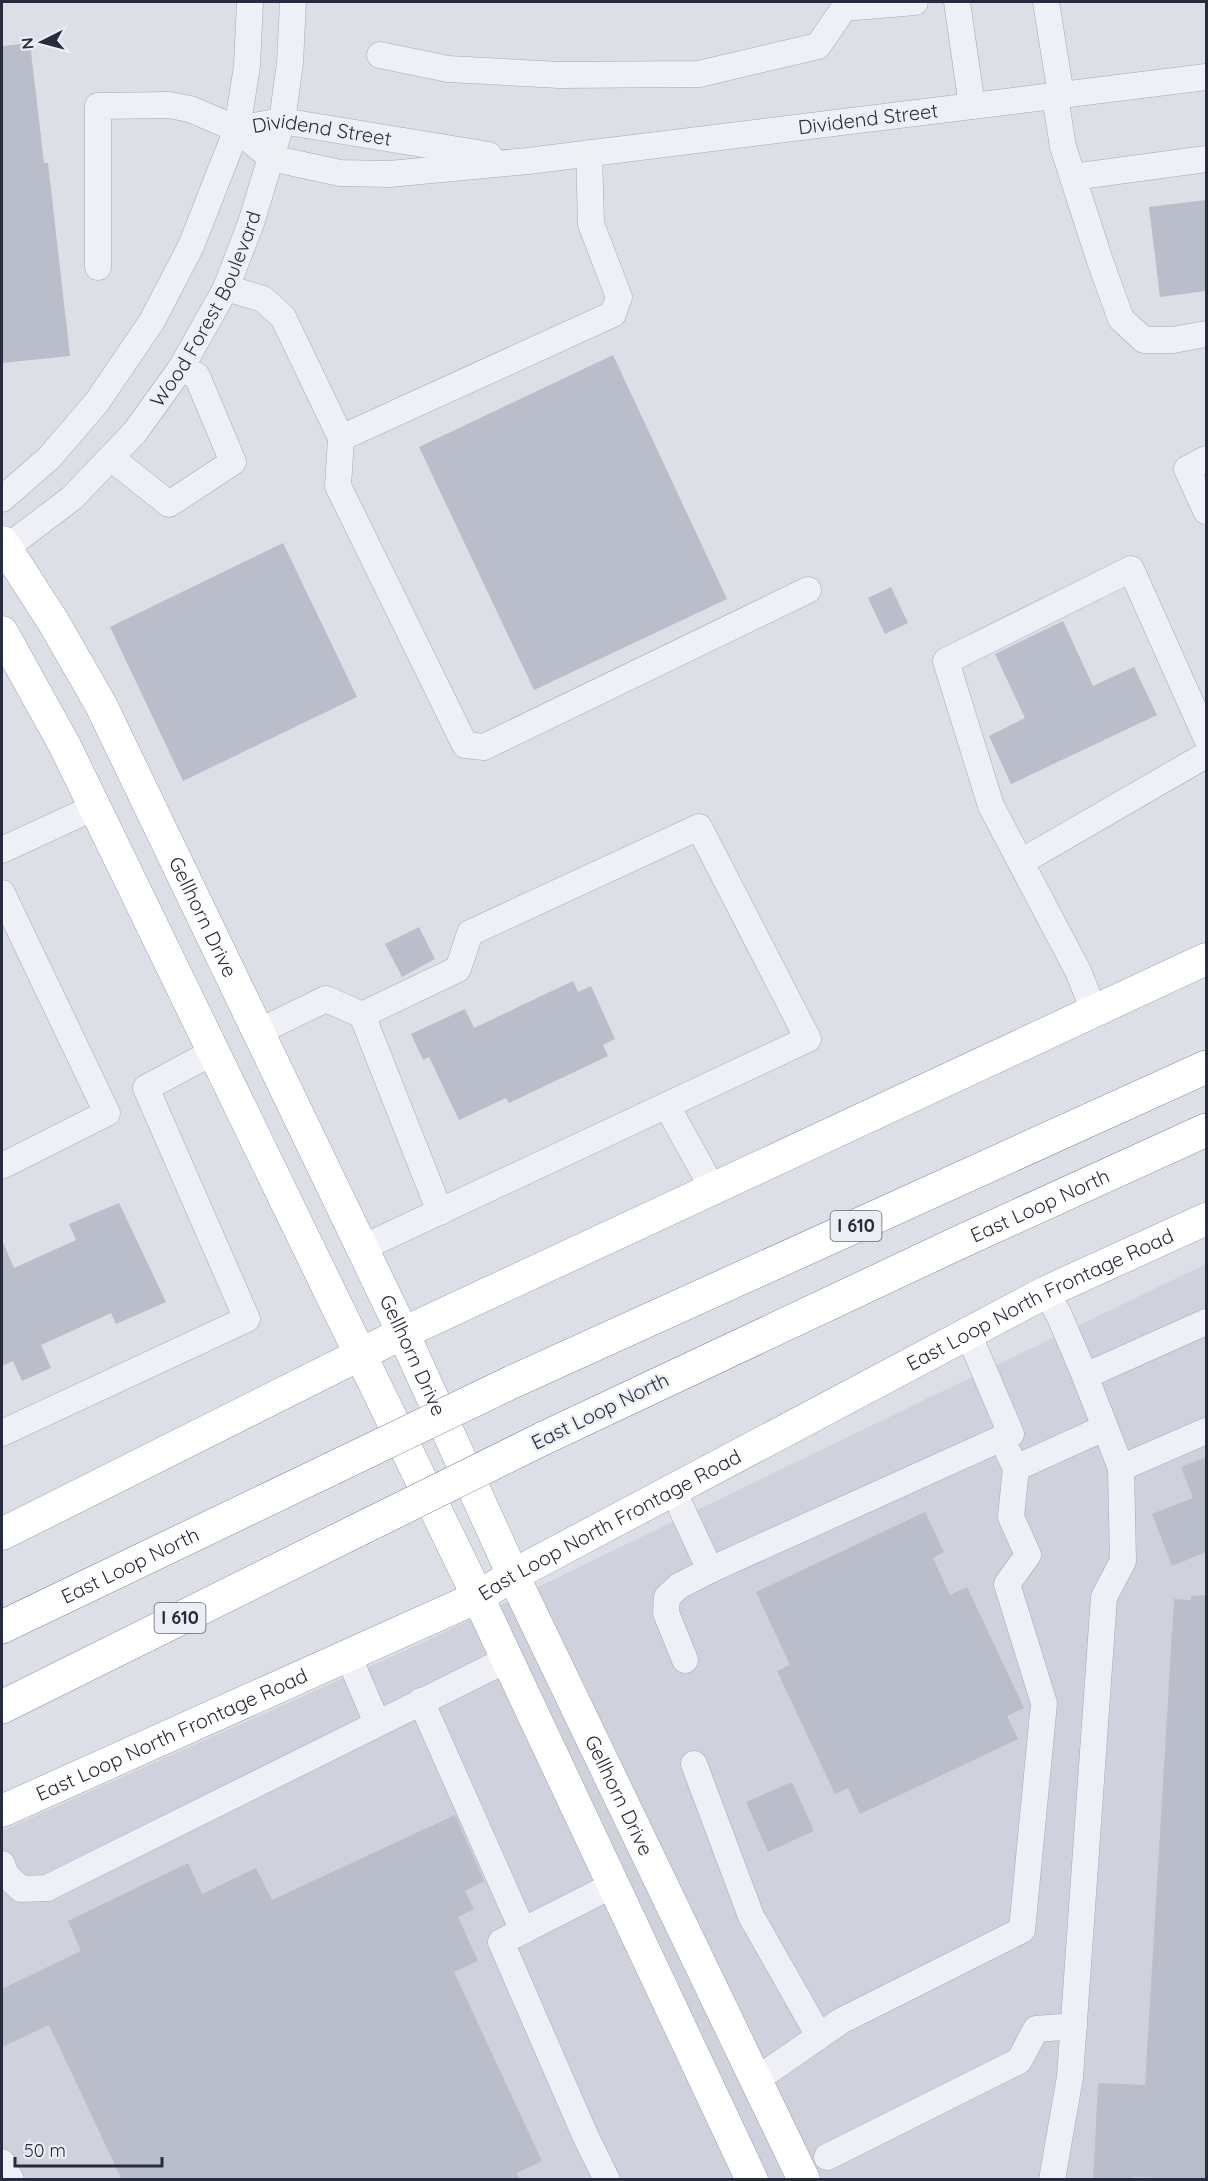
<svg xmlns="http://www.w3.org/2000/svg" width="1208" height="2181" font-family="Quicksand,sans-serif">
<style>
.built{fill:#cfd1dc}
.building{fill:#babdca}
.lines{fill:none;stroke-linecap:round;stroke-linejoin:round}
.minor-casing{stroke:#a6a9b4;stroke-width:27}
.major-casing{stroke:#9ca1b3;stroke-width:33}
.highway-casing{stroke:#848a9e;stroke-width:34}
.minor{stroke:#eff0f5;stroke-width:26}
.major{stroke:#fff;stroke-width:32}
.highway{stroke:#fff;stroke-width:33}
.highway-bridge-casing{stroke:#848a9e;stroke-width:34;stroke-linecap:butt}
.highway-bridge{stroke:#fff;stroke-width:33}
.labels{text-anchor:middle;stroke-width:5;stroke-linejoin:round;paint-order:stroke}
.shield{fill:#eceef5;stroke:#616675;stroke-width:1.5}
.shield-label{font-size:18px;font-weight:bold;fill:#262b3e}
.street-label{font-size:20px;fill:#262b3e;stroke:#eceef5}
</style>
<rect width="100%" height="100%" fill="#dddfe7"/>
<!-- built -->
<path class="built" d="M1206,1264V2179H2V1831L424,1642Z"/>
<!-- building -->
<path class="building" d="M30,43L44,163H48L70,356L2,363V46Z
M1206,200V291L1160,297L1149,207Z
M613,355L727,599L534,690L419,447Z
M283,543L357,697L183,781L110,627Z
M891,587L908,623L885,634L868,598Z
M1063,621L1093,686L1134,667L1157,715L1011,784L989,736L1025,718L995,654Z
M419,927L435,959L402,977L385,944Z
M573,981L578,992L591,986L615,1039L603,1045L608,1056L509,1103L506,1098L459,1120L429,1057L423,1060L411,1034L465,1009L474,1028Z
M119,1203L166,1302L116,1324L111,1313L41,1345L51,1368L22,1381L13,1361L2,1366V1240L14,1268L76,1240L69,1224Z
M1206,1457V1552L1172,1566L1152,1514L1193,1498L1181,1467Z
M925,1512L944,1552L933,1558L950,1595L967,1587L1024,1708L1007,1716L1018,1739L860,1814L848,1788L835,1794L777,1671L790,1665L756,1592Z
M1206,1595V2180L1134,2177V2180H1093L1098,2083L1145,2085L1174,1599L1191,1600V1596Z
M792,1782L814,1831L768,1852L746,1802Z
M455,1815L484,1881L465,1891L474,1909L458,1917L478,1961L454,1972L542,2161L517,2173L520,2180H122L49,2025L2,2047V1989L81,1951L68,1921L188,1863L202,1894L256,1868L272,1900Z"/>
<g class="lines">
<defs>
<g id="minor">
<path d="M957,2L972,106"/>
<path d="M1046,2L1061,95"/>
<path d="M380,55L448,69L560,75L699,74L818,46L844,8L915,2"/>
<path d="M1055,96L1063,147L1100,261L1121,319L1144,340H1173L1206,334"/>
<path id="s1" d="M237,129L282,121L489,155"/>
<path d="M1073,177L1206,159"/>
<path id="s2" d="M98,267V106L169,105L190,109L237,129L271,158L340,173L389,174L528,161L1206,77"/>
<path d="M226,288L263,299L283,317L341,438L613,314L619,297L591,224L589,153"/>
<path d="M341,438L338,486L465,745L484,747L808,590"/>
<path d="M111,458L169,504L233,462L197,376L181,368"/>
<path d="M1206,459L1187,469L1206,511"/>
<path d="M2,499L49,458L97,402L152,321L191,246L237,129L247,66L250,2"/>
<path id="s3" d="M2,551L72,498L135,432L181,368L226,288L251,223L282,121L290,63L293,2"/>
<path d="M2,850L95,807"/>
<path d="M1021,862L1206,755"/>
<path d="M2,893L107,1113L2,1166"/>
<path d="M1094,1011L1078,971L991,806L946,661L1131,569L1206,737"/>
<path d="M362,1015L440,1212"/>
<path d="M258,1032L326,999L362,1015L458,969L470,933L699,827L808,1039L362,1248"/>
<path d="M667,1106L713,1189"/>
<path d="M1046,1292L1059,1315L1085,1376L1121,1468L1123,1561L1104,1597L1070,2077L1052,2180"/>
<path d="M1085,1376L1206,1322"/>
<path d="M2,1433L247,1319L146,1088L213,1052"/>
<path d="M1009,1454L1016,1468L1104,1428"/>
<path d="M1121,1468L1206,1431"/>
<path d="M673,1490L710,1570L1011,1434L968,1333"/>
<path d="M348,1655L377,1723"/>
<path d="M685,1660L666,1613L667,1597L679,1586L710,1570"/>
<path d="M421,1701L523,1931"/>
<path d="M694,1764L751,1916L819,2036"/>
<path d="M2,1864L6,1875L21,1889L47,1888L506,1660"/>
<path d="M756,2080L841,2021L1022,1930L1044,1703L1007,1584L1028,1555L1011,1517L1016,1468"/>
<path d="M827,2157L1019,2061L1036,2029L1074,2026"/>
<path d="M2,2162L11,2180"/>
<path d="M607,2180L585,2135L501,1942L613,1885"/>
</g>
<g id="major">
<path id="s4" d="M2,542L54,623L101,705L403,1333L513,1575L804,2180"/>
<path d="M2,632L65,746L478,1597L752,2180"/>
<path d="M2,1534L403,1333L1206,959"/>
<path id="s5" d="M2,1811L478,1597L513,1575L1046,1292L1206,1219"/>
</g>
<g id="highway">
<path d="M512,1382L1206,1067"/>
<path id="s6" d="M542,1439L960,1242L1206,1130"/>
<path id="s7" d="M2,1627L331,1469"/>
<path d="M2,1707L358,1530"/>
</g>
</defs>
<!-- minor casing -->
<use href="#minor" class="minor-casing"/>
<!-- major casing -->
<use href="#major" class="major-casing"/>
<!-- highway casing -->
<use href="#highway" class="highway-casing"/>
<!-- minor -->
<use href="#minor" class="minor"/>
<!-- major -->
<use href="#major" class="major"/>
<!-- highway -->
<use href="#highway" class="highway"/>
<defs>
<path id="highway-bridge" d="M331,1469L512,1382
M358,1530L542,1439"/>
</defs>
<!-- highway-bridge casing -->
<use href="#highway-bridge" class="highway-bridge-casing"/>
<!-- highway-bridge -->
<use href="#highway-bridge" class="highway-bridge"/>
</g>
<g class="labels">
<!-- shield labels -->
<g class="shield">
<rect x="830.5" y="1211" width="51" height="30" rx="4.5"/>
<rect x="154.5" y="1603" width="51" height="30" rx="4.5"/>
</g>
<g class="shield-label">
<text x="856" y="1232">I 610</text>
<text x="180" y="1624">I 610</text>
</g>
<!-- street labels -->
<g class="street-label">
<text dy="7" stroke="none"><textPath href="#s2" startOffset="951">Dividend Street</textPath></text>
<text dy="7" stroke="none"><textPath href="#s1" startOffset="86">Dividend Street</textPath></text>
<text dy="7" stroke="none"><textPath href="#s3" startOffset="322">Wood Forest Boulevard</textPath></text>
<text dy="7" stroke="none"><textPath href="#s4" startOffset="426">Gellhorn Drive</textPath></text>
<text dy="7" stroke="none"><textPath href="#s6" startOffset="550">East Loop North</textPath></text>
<text dy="7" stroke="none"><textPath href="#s5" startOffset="1158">East Loop North Frontage Road</textPath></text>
<text dy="7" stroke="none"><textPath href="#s4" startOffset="912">Gellhorn Drive</textPath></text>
<text transform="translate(600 1411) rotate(-26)" y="7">East Loop North</text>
<text dy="7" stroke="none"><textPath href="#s5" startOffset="672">East Loop North Frontage Road</textPath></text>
<text dy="7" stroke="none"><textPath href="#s7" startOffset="142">East Loop North</textPath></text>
<text dy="7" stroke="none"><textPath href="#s5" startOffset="186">East Loop North Frontage Road</textPath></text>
<text dy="7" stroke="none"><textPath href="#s4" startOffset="1398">Gellhorn Drive</textPath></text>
</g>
</g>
<!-- border -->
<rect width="1208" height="2181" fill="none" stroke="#262b3e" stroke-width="6"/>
<!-- north arrow -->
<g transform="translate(42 42) rotate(264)" stroke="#eceef5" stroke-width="4.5" paint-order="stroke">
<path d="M0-4.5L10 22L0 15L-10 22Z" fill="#262b3e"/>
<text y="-9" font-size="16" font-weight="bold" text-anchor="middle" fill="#262b3e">N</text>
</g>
<!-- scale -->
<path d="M15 2157v9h147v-9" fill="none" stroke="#262b3e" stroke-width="3"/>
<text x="24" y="2157" font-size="18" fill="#262b3e" stroke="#eceef5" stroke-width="4.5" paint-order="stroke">50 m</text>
</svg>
